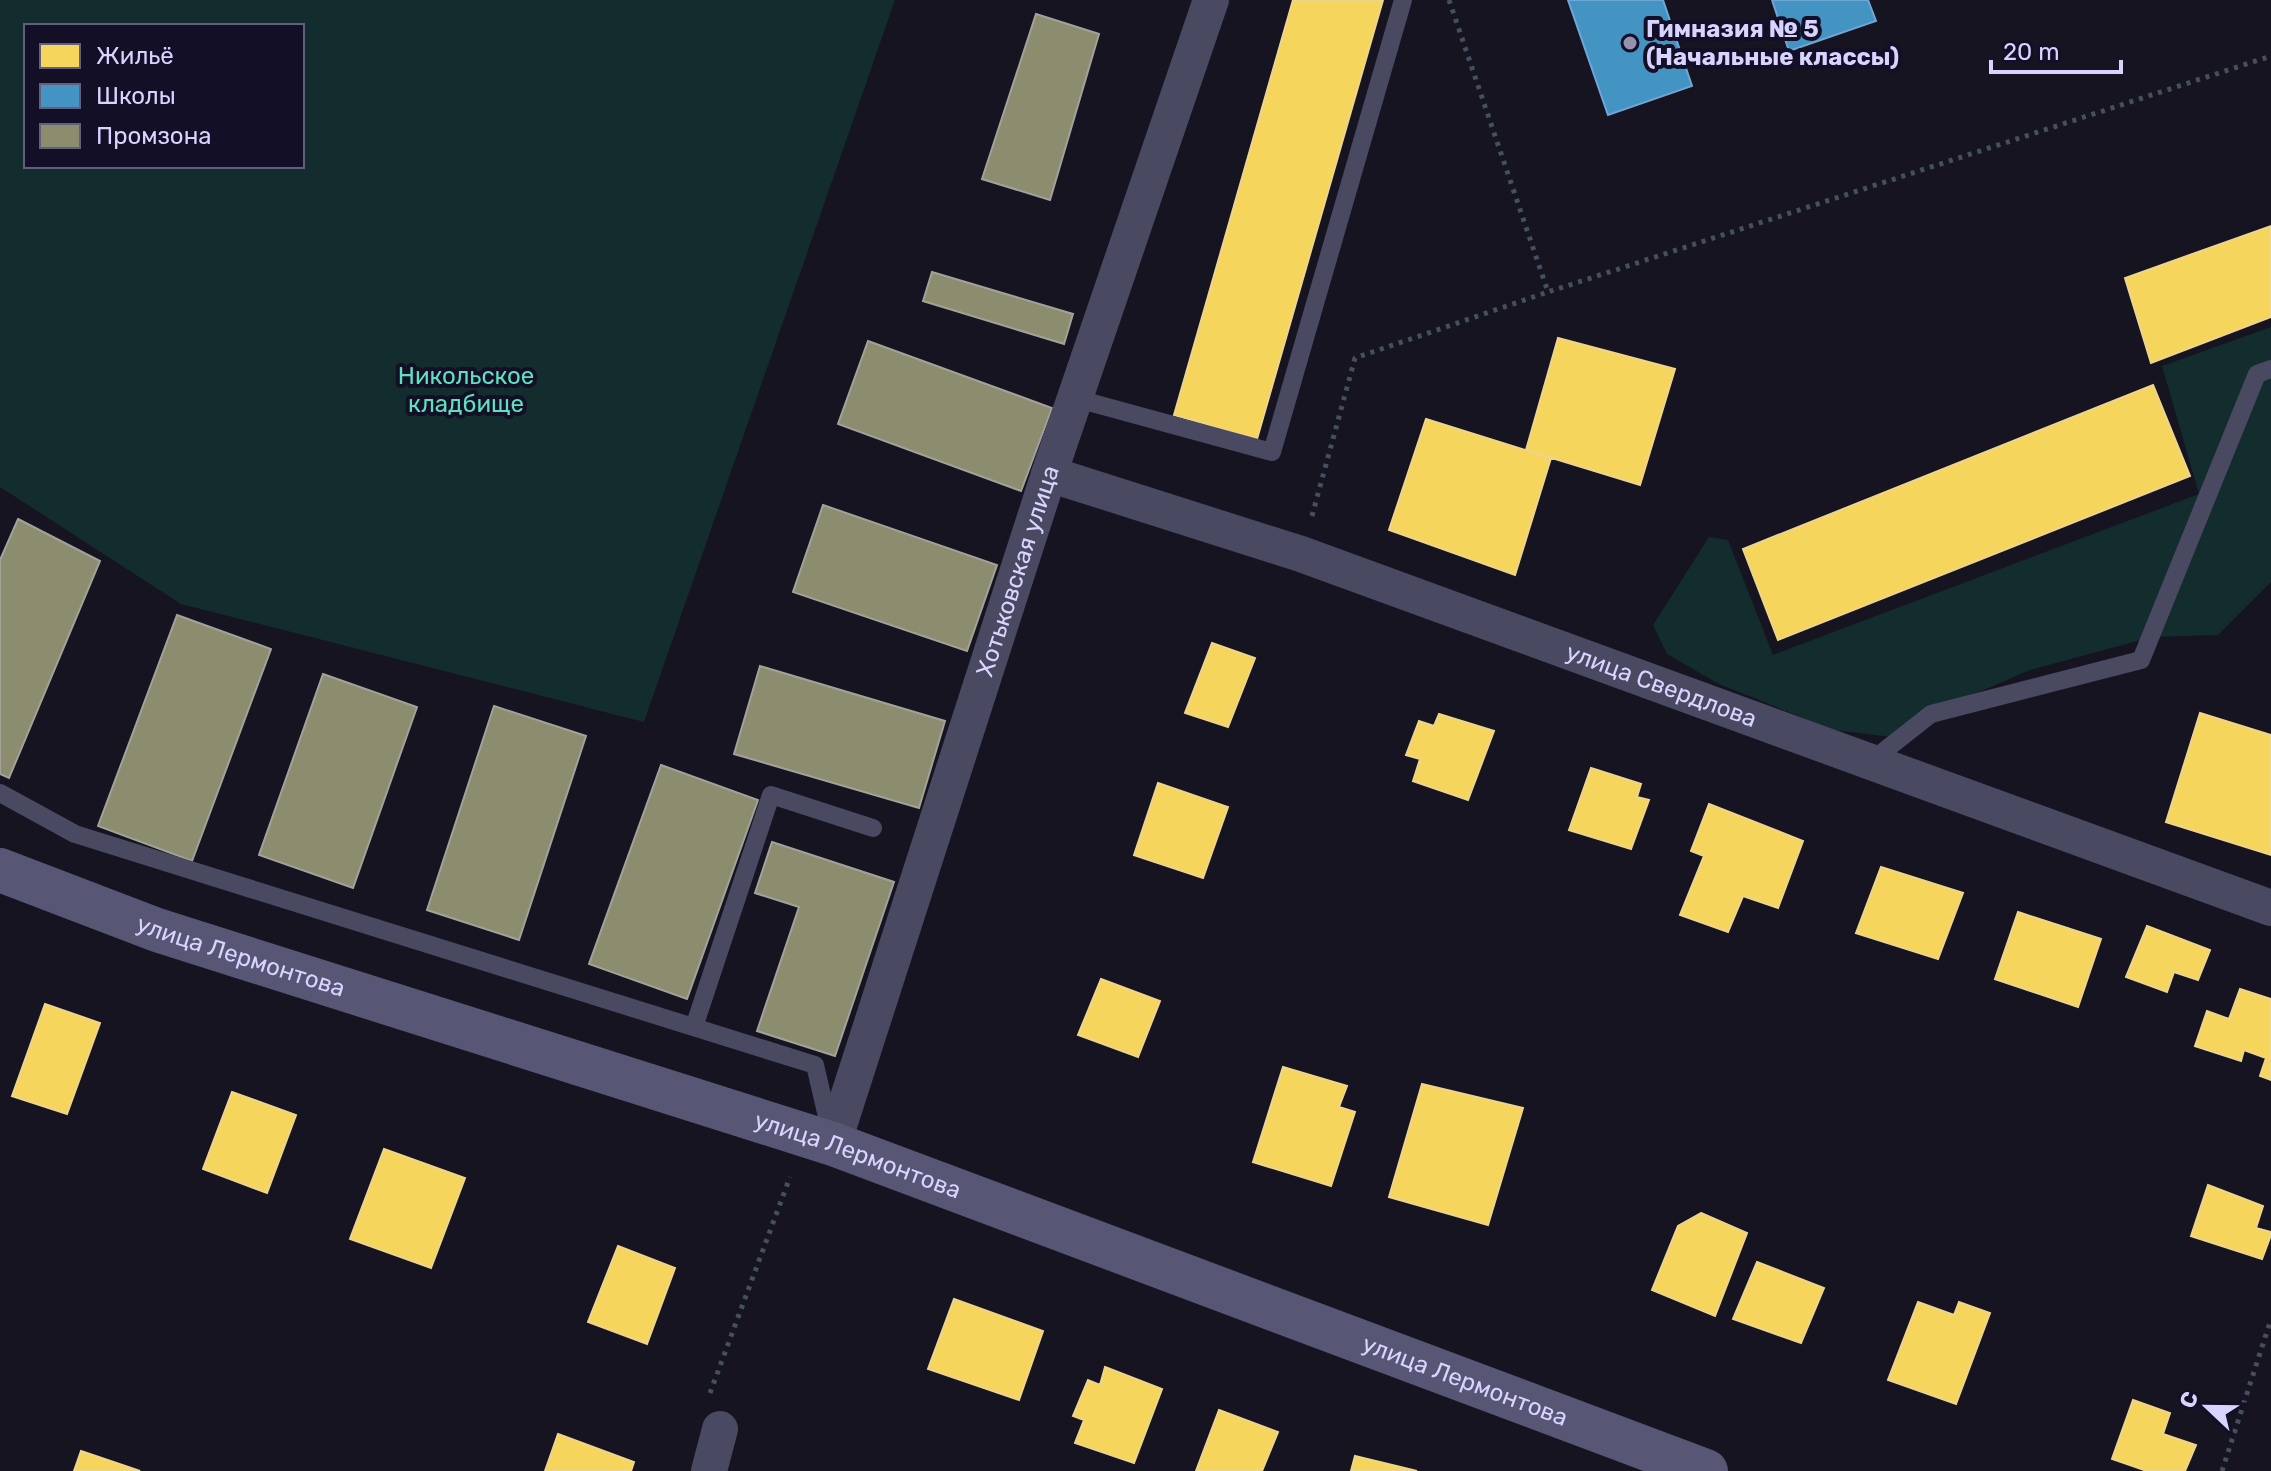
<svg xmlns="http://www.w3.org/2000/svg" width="2271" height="1471" font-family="Rubik,sans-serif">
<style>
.green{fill:#132c2d;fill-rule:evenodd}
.homes{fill:#f6d55c;stroke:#edd58d;stroke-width:2}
.schools{fill:#4393c3;stroke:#70a6d5;stroke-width:2}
.industry{fill:#8c8c6e;stroke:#a3a29a;stroke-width:2}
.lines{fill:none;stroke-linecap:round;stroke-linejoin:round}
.path{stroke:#44505f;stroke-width:5;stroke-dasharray:4 6;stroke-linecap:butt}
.lane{stroke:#4a4962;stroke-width:18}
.street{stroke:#4a4962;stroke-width:36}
.secondary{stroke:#575674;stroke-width:44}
.poi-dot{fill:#9591b1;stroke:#130f26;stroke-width:3}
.labels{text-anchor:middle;stroke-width:8;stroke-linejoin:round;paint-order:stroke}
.poi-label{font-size:24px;font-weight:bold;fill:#d9d4ff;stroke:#130f26;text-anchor:start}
.park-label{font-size:24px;fill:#5fe0c0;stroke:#130f26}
.street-label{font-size:24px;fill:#d9d4ff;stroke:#130f26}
</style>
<rect width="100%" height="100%" fill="#161421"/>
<!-- green -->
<path class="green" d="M0,0H895L644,722L181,604L0,487ZM26,26H302V166H26Z
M2271,327V582L2218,635L2152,637L2030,670L1928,714L1901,738L1833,730L1719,684L1667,654L1653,625L1709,537L1728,540L1773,655L2199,494L2162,366Z"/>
<!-- homes -->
<path class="homes" d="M1293,0H1383L1257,439L1174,415Z
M2271,226V317L2151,363L2125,278Z
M1558,338L1675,369L1640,485L1526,450Z
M2153,385L2190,476L1778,640L1743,549Z
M1426,419L1551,458L1515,575L1389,530Z
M1212,643L1255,658L1228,727L1185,713Z
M2200,713L2271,735V855L2166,822Z
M1439,714L1494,731L1468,800L1413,781L1420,759L1406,755L1419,721L1434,726Z
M1591,768L1641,784L1637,797L1649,800L1631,849L1569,830Z
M1158,783L1228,807L1203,878L1134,855Z
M1709,804L1803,841L1778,908L1743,896L1728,932L1680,915L1704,856L1691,851Z
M1881,867L1963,893L1938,959L1856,933Z
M2018,912L2101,939L2078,1007L1995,979Z
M2147,926L2210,950L2198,980L2174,972L2167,992L2126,977Z
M1101,979L1160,1001L1138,1057L1078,1035Z
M2240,989L2271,999V1080L2260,1076L2266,1058L2244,1050L2241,1061L2195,1046L2207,1011L2229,1019Z
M45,1004L100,1023L67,1114L12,1096Z
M1283,1067L1347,1086L1339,1107L1355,1112L1331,1186L1253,1162Z
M1422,1084L1523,1108L1488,1225L1389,1197Z
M232,1092L296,1115L267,1193L203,1169Z
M384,1149L465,1178L431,1268L350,1239Z
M2208,1185L2263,1206L2256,1228L2271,1232V1235L2262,1259L2191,1236Z
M1701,1213L1747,1233L1715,1316L1652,1290L1678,1226Z
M618,1246L675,1268L647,1344L588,1322Z
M1757,1262L1824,1288L1801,1343L1733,1319Z
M954,1299L1043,1331L1019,1400L928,1369Z
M1918,1302L1954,1315L1959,1302L1990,1313L1956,1404L1888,1380Z
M1105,1367L1162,1389L1134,1463L1075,1443L1084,1420L1073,1416L1088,1380L1100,1385Z
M2133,1400L2170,1413L2163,1434L2196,1445L2185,1471H2147L2112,1459Z
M1219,1410L1278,1432L1262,1471H1196Z
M558,1434L634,1462L631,1471H545Z
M81,1451L140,1471H74Z
M1355,1456L1417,1471H1351Z"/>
<!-- schools -->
<path class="schools" d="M1568,0H1663L1692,86L1608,115Z
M1772,0H1868L1876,21L1789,51Z"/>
<!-- industry -->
<path class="industry" d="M1036,14L1099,34L1050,200L982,179Z
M932,272L1073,314L1064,344L923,301Z
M868,341L1052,408L1021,491L838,424Z
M823,505L997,565L967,651L793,592Z
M18,519L100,561L9,778L0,774V560Z
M177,615L271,649L192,861L98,826Z
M760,666L945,721L919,808L734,754Z
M323,674L417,707L353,888L259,855Z
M494,706L586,736L519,940L427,910Z
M661,765L758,800L687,999L589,964Z
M772,842L894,882L835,1056L757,1031L799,907L755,893Z"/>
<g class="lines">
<!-- path -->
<path class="path" d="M1449,0L1548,292L2271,56
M1312,516L1355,358L1548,292
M710,1393L790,1177
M2222,1471L2271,1319"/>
<!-- lane -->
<path class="lane" d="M1074,398L1272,452L1403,0
M1870,762L1931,714L2141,660L2257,374L2271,369
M0,793L75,834L815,1065L831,1134
M694,1027L771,795L873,828"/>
<!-- street -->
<g class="street">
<path id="s1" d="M1049,474L1301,554L2271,908"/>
<path id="s2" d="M833,1144L1049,474L1211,0"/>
<path d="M709,1471L720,1429"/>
</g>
<!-- secondary -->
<path class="secondary" id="s3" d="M0,870L157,930L833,1144L1706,1471"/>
</g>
<!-- markers -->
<circle class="poi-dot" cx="1630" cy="43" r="8"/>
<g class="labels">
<!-- poi labels -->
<g class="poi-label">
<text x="1646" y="37">Гимназия № 5<tspan x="1646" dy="28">(Начальные классы)</tspan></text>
</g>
<!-- park labels -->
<g class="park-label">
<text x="466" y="384">Никольское<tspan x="466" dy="28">кладбище</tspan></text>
</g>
<!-- street labels -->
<g class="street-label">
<text dy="8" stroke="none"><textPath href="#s2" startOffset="602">Хотьковская улица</textPath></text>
<text dy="8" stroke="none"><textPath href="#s1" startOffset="648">улица Свердлова</textPath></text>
<text dy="8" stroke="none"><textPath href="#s3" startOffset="256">улица Лермонтова</textPath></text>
<text dy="8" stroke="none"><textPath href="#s3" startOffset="904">улица Лермонтова</textPath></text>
<text dy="8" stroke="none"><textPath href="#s3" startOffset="1552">улица Лермонтова</textPath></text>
</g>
</g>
<!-- legend -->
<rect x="24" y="24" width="280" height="144" fill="#130f26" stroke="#625e7d" stroke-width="2"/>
<rect x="40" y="44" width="40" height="24" fill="#f6d55c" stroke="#625e7d" stroke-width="2"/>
<text x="96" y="64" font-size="24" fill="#d9d4ff">Жильё</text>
<rect x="40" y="84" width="40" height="24" fill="#4393c3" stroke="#625e7d" stroke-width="2"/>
<text x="96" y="104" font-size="24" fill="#d9d4ff">Школы</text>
<rect x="40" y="124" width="40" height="24" fill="#8c8c6e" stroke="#625e7d" stroke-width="2"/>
<text x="96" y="144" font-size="24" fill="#d9d4ff">Промзона</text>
<!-- north arrow -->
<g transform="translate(2207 1407) rotate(292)" stroke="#130f26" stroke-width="6" paint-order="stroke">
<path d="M0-6L14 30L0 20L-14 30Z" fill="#d9d4ff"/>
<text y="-12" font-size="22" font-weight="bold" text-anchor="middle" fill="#d9d4ff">С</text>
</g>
<!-- scale -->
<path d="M1991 60v12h130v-12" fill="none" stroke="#d9d4ff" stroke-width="4"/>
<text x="2003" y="60" font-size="24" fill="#d9d4ff" stroke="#130f26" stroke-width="6" paint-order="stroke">20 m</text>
</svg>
